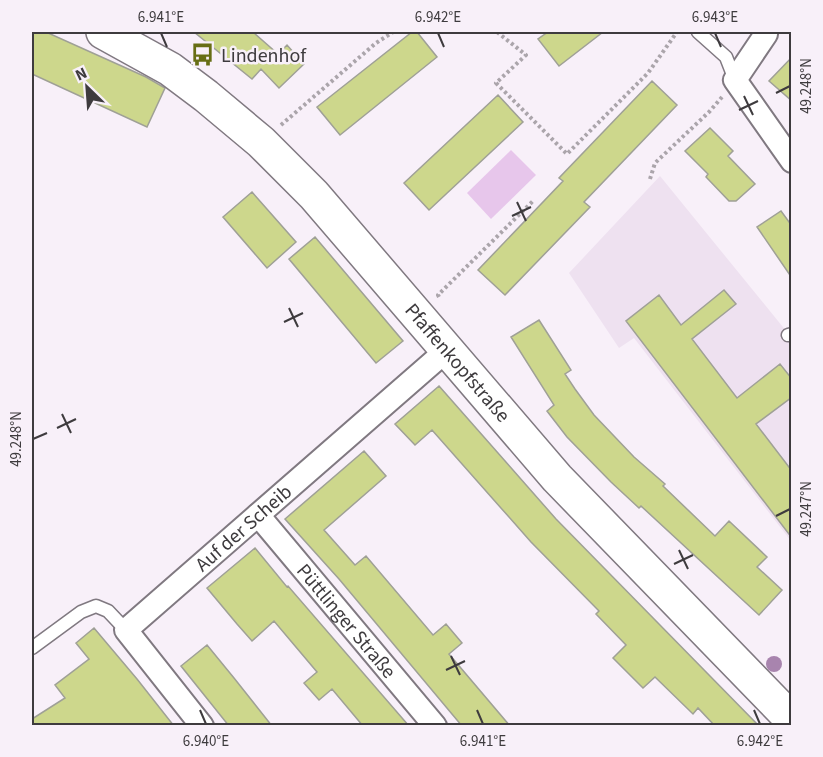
<svg xmlns="http://www.w3.org/2000/svg" width="823" height="757" font-family="'Source Sans 3',sans-serif">
<style>
.built{fill:#eee1f0}
.green{fill:#e7c6eb}
.building{fill:#cdd78c;stroke:#9fa096;stroke-width:1.5}
.lines{fill:none;stroke-linecap:round;stroke-linejoin:round}
.lane-casing{stroke:#807981;stroke-width:15}
.street-casing{stroke:#807981;stroke-width:26}
.secondary-casing{stroke:#807981;stroke-width:36}
.path{stroke:#aba5ab;stroke-width:4;stroke-dasharray:3 3;stroke-linecap:butt}
.lane{stroke:#fff;stroke-width:12}
.street{stroke:#fff;stroke-width:22}
.secondary{stroke:#fff;stroke-width:33}
.tree{fill:#a884ae}
.ticks{fill:none;stroke:#3e3b3e;stroke-width:2}
.labels{text-anchor:middle;stroke-width:5;stroke-linejoin:round;paint-order:stroke}
.poi-label{font-size:20px;fill:#3e3b3e;stroke:#f8f0f9;text-anchor:start}
.street-label{font-size:20px;fill:#3e3b3e;stroke:#f8f0f9}
.neatline{fill:none;stroke:#3e3b3e;stroke-width:2}
.ticks-label{font-size:15px;text-anchor:middle;fill:#3e3b3e}
</style>
<rect width="100%" height="100%" fill="#f8f0f9"/>
<!-- built -->
<path class="built" d="M660,176L791,337V541L634,338L619,348L569,273Z"/>
<!-- green -->
<path class="green" d="M511,150L536,175L491,219L467,193Z"/>
<!-- building -->
<path class="building" d="M32,32H46L146,77L165,88L147,127L32,74Z
M194,32H253L278,54L287,45L304,64L279,88L261,69L252,79Z
M412,32H417L437,57L340,135L317,107Z
M548,32H603L559,66L538,39Z
M792,57V101L769,81Z
M652,81L677,105L584,202L590,207L505,295L478,270L563,181L559,178Z
M498,95L523,122L429,210L404,183Z
M710,128L733,151L728,156L755,184L736,201H729L706,177L708,174L685,151Z
M252,192L296,242L267,268L223,217Z
M781,211L792,226V278L757,227Z
M315,237L403,341L376,363L289,259Z
M724,290L736,304L692,339L737,398L780,364L792,379V397L756,424L792,471V538L626,321L659,295L681,325Z
M539,320L571,370L565,374L575,389L594,415L634,457L665,484L663,486L715,536L729,521L767,557L757,567L782,590L759,615L641,506L639,508L611,482L567,437L547,411L554,405L511,337Z
M439,386L556,519L759,726H715L698,708L693,714L655,677L643,688L613,658L626,645L596,614L599,611L531,542L432,430L415,445L395,424Z
M364,451L386,476L324,530L355,565L366,556L433,635L446,624L462,643L449,654L510,726H462L339,579L285,519Z
M255,548L287,587L288,586L409,726H363L332,689L319,700L304,683L317,672L274,621L252,641L237,624L207,588Z
M94,628L137,679L174,726H32V719L65,698L55,685L89,659L76,643Z
M207,645L234,678L272,726H229L181,666Z"/>
<g class="lines">
<defs>
<path id="lane" d="M698,32L726,57L735,80
M788,335L792,334
M32,648L81,612L96,606L108,611L126,630"/>
<g id="street">
<path d="M766,34L735,80L792,161"/>
<path id="s1" d="M258,515L435,726"/>
<path id="s2" d="M202,726L126,630L447,350"/>
</g>
<g id="secondary">
<path id="s3" d="M103,32L170,69L206,96L261,142L314,195L557,478L792,720"/>
</g>
</defs>
<!-- lane casing -->
<use href="#lane" class="lane-casing"/>
<!-- street casing -->
<use href="#street" class="street-casing"/>
<!-- secondary casing -->
<use href="#secondary" class="secondary-casing"/>
<!-- path -->
<path class="path" d="M497,32L526,55L496,83L567,154L648,73L677,32
M281,125L376,43L393,32
M650,179L655,163L710,111L722,97
M439,297L438,295L534,200"/>
<!-- lane -->
<use href="#lane" class="lane"/>
<!-- street -->
<use href="#street" class="street"/>
<!-- secondary -->
<use href="#secondary" class="secondary"/>
</g>
<!-- trees -->
<circle class="tree" cx="774" cy="664" r="8"/>
<!-- ticks -->
<path class="ticks" d="M161,33L167,47M438,33L444,47M715,33L721,47M776,93L790,86M744,96L753,115M739,110L758,101M517,202L526,221M512,216L531,207M289,308L298,327M284,322L303,313M62,414L71,433M57,428L76,419M33,439L47,433M776,516L790,509M679,550L688,569M674,564L693,555M451,656L460,675M446,670L465,661M200,710L206,724M477,710L483,724M754,710L760,724"/>
<!-- icons -->
<defs>
<symbol id="bus-bare" viewBox="-9 -9 18 18"><path d="M-5-6H5V4H4V6H2V4H-2V6H-4V4H-5ZM-3.5-4V0h7V-4ZM-3.5 1.2v1.5H-2V1.2ZM2 1.2v1.5H3.5V1.2Z" fill="#676e15" stroke="#f8f0f9" stroke-width="2.5" paint-order="stroke"/></symbol>
</defs>
<g fill-rule="evenodd">
<use href="#bus-bare" x="186" y="38" width="33" height="33"/>
</g>
<g class="labels">
<!-- poi labels -->
<g class="poi-label">
<text x="221" y="62">Lindenhof</text>
</g>
<!-- street labels -->
<g class="street-label">
<text dy="7" stroke="none"><textPath href="#s3" startOffset="489">Pfaffenkopfstraße</textPath></text>
<text dy="7" stroke="none"><textPath href="#s2" startOffset="278">Auf der Scheib</textPath></text>
<text dy="7" stroke="none"><textPath href="#s1" startOffset="138">Püttlinger Straße</textPath></text>
</g>
</g>
<!-- border -->
<rect width="823" height="757" fill="none" stroke="#f8f0f9" stroke-width="66"/>
<!-- north arrow -->
<g transform="translate(87 87) rotate(335)" stroke="#f8f0f9" stroke-width="4.5" paint-order="stroke">
<path d="M0-4.5L10 22L0 15L-10 22Z" fill="#3e3b3e"/>
<text y="-9" font-size="16" font-weight="bold" text-anchor="middle" fill="#3e3b3e">N</text>
</g>
<rect x="33" y="33" width="757" height="691" class="neatline"/>
<g class="ticks-label">
<text x="161" y="22">6.941°E</text>
<text x="438" y="22">6.942°E</text>
<text x="715" y="22">6.943°E</text>
<text transform="translate(806 86) rotate(-90)" y="5">49.248°N</text>
<text transform="translate(16 439) rotate(-90)" y="5">49.248°N</text>
<text transform="translate(806 509) rotate(-90)" y="5">49.247°N</text>
<text x="206" y="746">6.940°E</text>
<text x="483" y="746">6.941°E</text>
<text x="760" y="746">6.942°E</text>
</g>
</svg>
